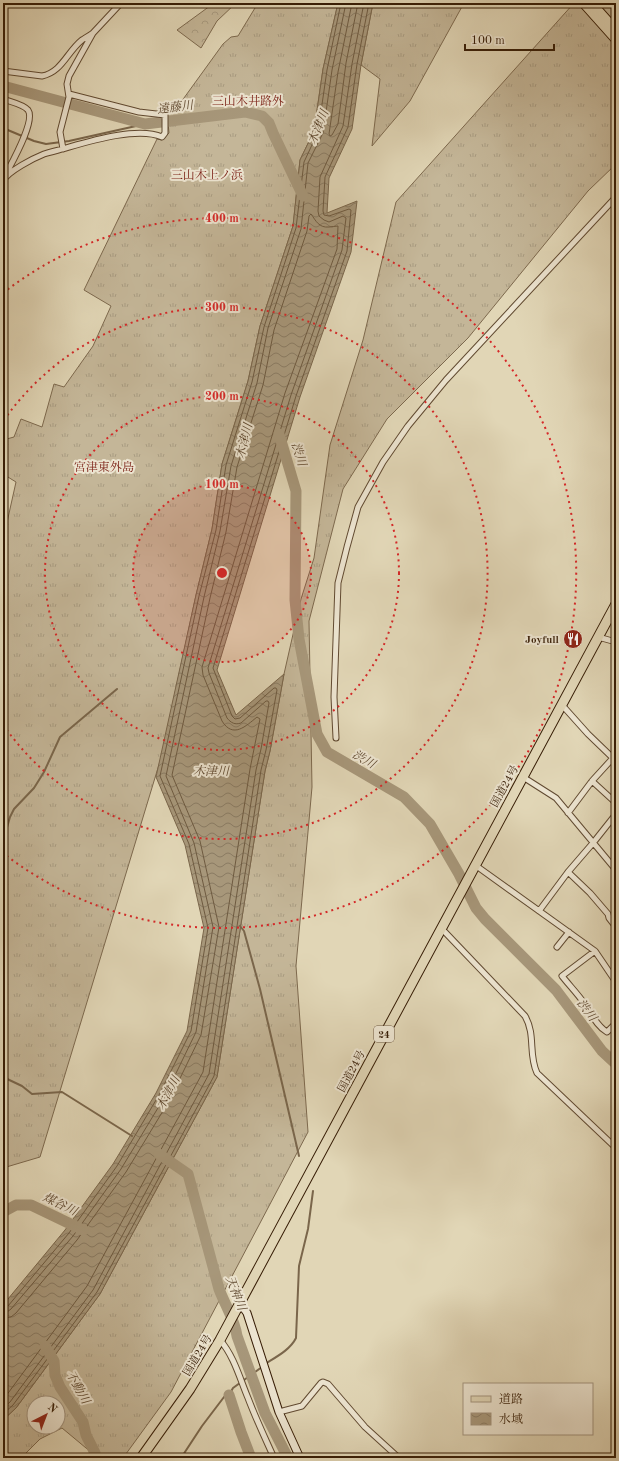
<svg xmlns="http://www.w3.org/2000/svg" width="619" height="1461" font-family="'Old Standard TT','Noto Serif JP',serif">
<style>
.grass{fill:url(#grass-tufts);stroke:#7d694e;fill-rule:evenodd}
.forest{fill:url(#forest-crowns);stroke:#7d694e}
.water{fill:url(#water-waves);stroke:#7a664b}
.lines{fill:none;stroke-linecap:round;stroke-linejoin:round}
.shore{stroke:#6e5a40;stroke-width:1}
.stream{stroke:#7a664b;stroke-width:2}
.river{stroke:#a7977a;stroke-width:11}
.street-casing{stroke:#614a31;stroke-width:7}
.secondary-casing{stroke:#361c05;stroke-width:9}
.primary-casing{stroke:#361c05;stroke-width:10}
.highway-casing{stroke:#361c05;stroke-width:11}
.street{stroke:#ece4d0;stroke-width:5}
.secondary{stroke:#ece4d0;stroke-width:7}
.primary{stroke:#e1d6b6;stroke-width:8}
.highway{stroke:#e1d6b6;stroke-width:9}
.ring{fill:none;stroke:#d62828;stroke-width:2;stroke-dasharray:2 4}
.labels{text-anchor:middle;stroke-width:4;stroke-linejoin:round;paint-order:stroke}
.shield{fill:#ece4d0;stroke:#6d5842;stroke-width:1}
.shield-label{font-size:10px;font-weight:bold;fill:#361c05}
.poi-label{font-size:11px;font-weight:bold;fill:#361c05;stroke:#ece4d0;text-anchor:end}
.street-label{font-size:11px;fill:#361c05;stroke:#ece4d0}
.neighbourhood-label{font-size:12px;fill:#7a1f14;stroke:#ece4d0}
.water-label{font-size:12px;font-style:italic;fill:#5e472e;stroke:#ece4d0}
.centre{fill:#d62828;stroke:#ece4d0;stroke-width:2}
.ring-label{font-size:12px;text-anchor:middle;font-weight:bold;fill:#d62828;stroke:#ece4d0;stroke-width:4;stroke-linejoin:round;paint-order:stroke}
</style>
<defs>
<pattern id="grass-tufts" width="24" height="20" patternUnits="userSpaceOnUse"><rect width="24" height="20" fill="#c4b698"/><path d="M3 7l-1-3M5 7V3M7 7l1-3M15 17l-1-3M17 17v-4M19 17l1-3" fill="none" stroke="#a99c82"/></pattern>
<pattern id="forest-crowns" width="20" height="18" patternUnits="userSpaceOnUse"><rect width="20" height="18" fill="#c4b698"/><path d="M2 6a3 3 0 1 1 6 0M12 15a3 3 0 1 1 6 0" fill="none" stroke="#a99c82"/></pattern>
<pattern id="water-waves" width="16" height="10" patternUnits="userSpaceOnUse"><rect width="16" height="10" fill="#a7977a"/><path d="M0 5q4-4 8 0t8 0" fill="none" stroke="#897a62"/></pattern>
</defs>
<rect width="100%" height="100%" fill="#e1d6b6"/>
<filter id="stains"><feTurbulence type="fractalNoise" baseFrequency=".005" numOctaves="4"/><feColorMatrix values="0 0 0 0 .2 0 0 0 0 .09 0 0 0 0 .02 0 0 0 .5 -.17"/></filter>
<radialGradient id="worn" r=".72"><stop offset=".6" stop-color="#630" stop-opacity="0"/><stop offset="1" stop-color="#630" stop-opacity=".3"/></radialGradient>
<!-- grass -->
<path class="grass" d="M258,3H338L323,69L314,131L300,160L293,226L260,326L248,381L222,464L212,529L196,595L161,758L40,1157L3,1168V536H4L16,482L3,474V440L14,437L21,419L42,427L54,384L64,387L93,346L111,306L84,290L157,139L162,140L169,133L167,112L176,109L223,44L231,37L238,36Z
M373,3H464L410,101L372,146L380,79L361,65Z
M574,3H616V164L588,191L468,338L387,419L343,489L309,621L312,787L296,966L308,1132L171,1392L123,1458H98L62,1428L40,1439L21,1458H3V1420L16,1408L100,1294L217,1077L265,771L270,751L284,674L301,599L314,558L330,445L363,340L396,202ZM34,1403H58V1427H34Z"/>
<!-- forest -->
<path class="forest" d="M214,3H236L217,21L201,48L177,30Z"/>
<!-- water -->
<path class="water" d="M338,3H373L361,65L352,129L329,178L327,213L357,201L351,252L300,397L217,670L236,715L284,674L270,751L265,771L217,1077L100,1294L16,1408L3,1420V1305L65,1230L113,1164L156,1093L187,1031L204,928L185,845L156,777L196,595L212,529L222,464L248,381L260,326L293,226L300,160L314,131L323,69Z"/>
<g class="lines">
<!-- shore -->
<path class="shore" d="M352,3L338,72L329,134L330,136L332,135L338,124L346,63L358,3
M3,1307L8,1306L69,1233L117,1166L159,1095L191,1031L208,928L189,844L160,776L199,596L216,530L226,465L252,382L264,327L296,228L304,162L318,132L327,70L341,3
M3,1312H7L11,1309L73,1236L121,1169L164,1098L196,1032L213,927L194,843L166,776L204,597L220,531L231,466L257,383L268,328L301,229L308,163L323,133L332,70L346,3
M3,1318L11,1317L16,1313L77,1240L126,1172L169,1101L201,1035L219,927L200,841L172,775L210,598L226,532L237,467L263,385L274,330L307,231L309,216L311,214C316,221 319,228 329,227C332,227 335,226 338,226L337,249L285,393L202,667L203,675L222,721C233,739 246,726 257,717L260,719L250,769L203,1072L87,1286L3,1400
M3,1408L10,1402L93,1290L209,1074L256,770L261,749L269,703L268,701H266L241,723C235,725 231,723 227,718L209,673L208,668L291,395L342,250L346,218L343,216L329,222L324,220L319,216L318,211L320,177L343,126L352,64L364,3
M3,1414L13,1405L97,1292L214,1076L261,770L266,750L277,690L276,688H274L240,718L235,719L232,716L213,668L296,396L347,251L351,210L349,209L329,216L324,215L323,211L325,177L348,127L357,64L369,3"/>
<!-- stream -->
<path class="stream" d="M3,128L34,141L46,144L69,141L145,124
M3,835L6,831L10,817L14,809L34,788L44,772L60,737L117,689
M240,926L244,931L260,989L299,1156
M3,1077L22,1086L32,1094L62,1092L132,1136
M265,1364C276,1357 290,1350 296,1338L299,1266L308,1229L313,1191
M181,1458L202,1426L224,1397L229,1395L233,1388L262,1367"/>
<!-- river -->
<path class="river" d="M3,86L145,124L245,112L262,116L269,123L273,133L303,196
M279,434L296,491L295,600L299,639L317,734L327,752L404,797L430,824L459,874L476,908L485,919L556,990L602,1051L616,1064
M159,1154L188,1174L219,1289C225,1305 235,1320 237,1336L265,1413L288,1458
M3,1212L16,1205H31L83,1230
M45,1346L54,1361L55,1375L60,1387L83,1422L86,1435L95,1453L96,1458
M229,1395L241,1432L251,1458"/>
<defs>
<path id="street" d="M3,71L42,76C62,72 67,52 82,40C85,38 89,36 93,33
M3,99C11,102 23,104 28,110C36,121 11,164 5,176
M63,149L60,132L69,97L67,84L69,76L93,33L121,3
M3,181C8,171 34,158 44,154C50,152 56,151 62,149C87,142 137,126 162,137L165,133V115L139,112L69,94
M598,637L616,642
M562,705L588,734L616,761
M336,738L334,697L338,583L347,547L358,507L383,462L408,426L446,380L616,197
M523,777L556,798L616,870
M592,781L616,803
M568,813L592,781L613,758
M475,865L595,951L616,982
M568,872L590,893L608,914L609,918L616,927
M539,911L568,872L593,843L616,814
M442,929L525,1016C536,1035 528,1054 537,1073L616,1148
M557,947L569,932
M595,951L562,976C569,985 577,993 584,1003C591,1012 596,1026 607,1032L616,1023
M611,974L616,971
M220,1340C234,1356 240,1379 248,1398C256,1419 265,1438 274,1458
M279,1412L302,1406L321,1383L323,1382L328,1384L365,1427L399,1458
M292,1458L295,1456"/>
<path id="secondary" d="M240,1303L247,1313L279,1412L300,1458"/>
<path id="primary" d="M583,3L616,40
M592,3L616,30"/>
<path id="highway" d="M141,1458L190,1389L220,1340L616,604"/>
</defs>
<!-- street casing -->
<use href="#street" class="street-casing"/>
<!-- secondary casing -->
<use href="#secondary" class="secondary-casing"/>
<!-- primary casing -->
<use href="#primary" class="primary-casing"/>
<!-- highway casing -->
<use href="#highway" class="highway-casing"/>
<!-- street -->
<use href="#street" class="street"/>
<!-- secondary -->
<use href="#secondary" class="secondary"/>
<!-- primary -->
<use href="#primary" class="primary"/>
<!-- highway -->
<use href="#highway" class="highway"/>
</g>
<!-- distance rings -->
<circle cx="222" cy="573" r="89" fill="#d62828" fill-opacity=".12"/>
<g class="ring">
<circle cx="222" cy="573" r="89"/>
<circle cx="222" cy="573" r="177"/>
<path d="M4 420A266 266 0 1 1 4 726"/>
<path d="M3 293A355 355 0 1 1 3 853"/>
</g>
<!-- icons -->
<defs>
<symbol id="restaurant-disc" viewBox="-11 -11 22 22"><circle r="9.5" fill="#8f2418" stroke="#ece4d0"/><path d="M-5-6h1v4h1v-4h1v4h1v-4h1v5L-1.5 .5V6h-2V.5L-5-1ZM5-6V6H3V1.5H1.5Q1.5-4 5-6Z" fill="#fff"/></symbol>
</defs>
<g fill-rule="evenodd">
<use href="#restaurant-disc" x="562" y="628" width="22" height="22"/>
</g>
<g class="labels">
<!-- shield labels -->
<rect class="shield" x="374" y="1026" width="20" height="16" rx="3"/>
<g class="shield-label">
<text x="384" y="1038">24</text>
</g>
<!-- poi labels -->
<g class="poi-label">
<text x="559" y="643">Joyfull</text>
</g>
<!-- street labels -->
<g class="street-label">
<text transform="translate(504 786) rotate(-61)" y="4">国道24号</text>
<text transform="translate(351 1071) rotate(-62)" y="4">国道24号</text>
<text transform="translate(197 1355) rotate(-59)" y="4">国道24号</text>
</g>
<!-- neighbourhood labels -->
<g class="neighbourhood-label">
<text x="248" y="105">三山木井路外</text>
<text x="207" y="179">三山木上ノ浜</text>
<text x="104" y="471">宮津東外島</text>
</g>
<!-- water labels -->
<g class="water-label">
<text transform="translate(175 107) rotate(-7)" y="4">遠藤川</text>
<text transform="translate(318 127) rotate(-68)" y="4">木津川</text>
<text transform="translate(244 441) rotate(-76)" y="4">木津川</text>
<text transform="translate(299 454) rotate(73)" y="4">渋川</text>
<text transform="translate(364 759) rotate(30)" y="4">渋川</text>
<text x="211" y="775">木津川</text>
<text transform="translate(587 1010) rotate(53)" y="4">渋川</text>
<text transform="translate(168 1093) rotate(-62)" y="4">木津川</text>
<text transform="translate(60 1204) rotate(26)" y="4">煤谷川</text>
<text transform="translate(236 1293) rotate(69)" y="4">天神川</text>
<text transform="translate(78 1387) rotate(61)" y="4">不動川</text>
</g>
</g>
<circle cx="222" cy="573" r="6" class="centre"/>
<g class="ring-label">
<text x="222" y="222">400 m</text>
<text x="222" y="311">300 m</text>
<text x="222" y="400">200 m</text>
<text x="222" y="488">100 m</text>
</g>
<!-- margin -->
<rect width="619" height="1461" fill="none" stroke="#e1d6b6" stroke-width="16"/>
<rect x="4" y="4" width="611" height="1453" fill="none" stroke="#361c05" stroke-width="2"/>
<rect x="8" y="8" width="603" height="1445" fill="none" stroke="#361c05"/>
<!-- legend -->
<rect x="463" y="1383" width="130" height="52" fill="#ece4d0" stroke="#a3947f"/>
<rect x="471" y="1396" width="20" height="6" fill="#e1d6b6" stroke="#a3947f"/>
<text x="499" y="1403" font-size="12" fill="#361c05">道路</text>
<rect x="471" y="1413" width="20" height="12" fill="url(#water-waves)" stroke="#a3947f"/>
<text x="499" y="1423" font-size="12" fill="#361c05">水域</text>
<!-- north arrow -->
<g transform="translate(46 1415) rotate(42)"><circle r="19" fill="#ece4d0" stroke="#a3947f"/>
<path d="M0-3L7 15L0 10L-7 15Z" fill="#8f2418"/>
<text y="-6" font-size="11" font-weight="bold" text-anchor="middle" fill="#361c05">N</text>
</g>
<!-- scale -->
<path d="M465 44v6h89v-6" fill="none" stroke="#361c05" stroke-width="2"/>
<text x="471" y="44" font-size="12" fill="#361c05" stroke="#ece4d0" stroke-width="3" paint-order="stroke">100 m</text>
<rect width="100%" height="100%" filter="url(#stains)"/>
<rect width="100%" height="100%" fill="url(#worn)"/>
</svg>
